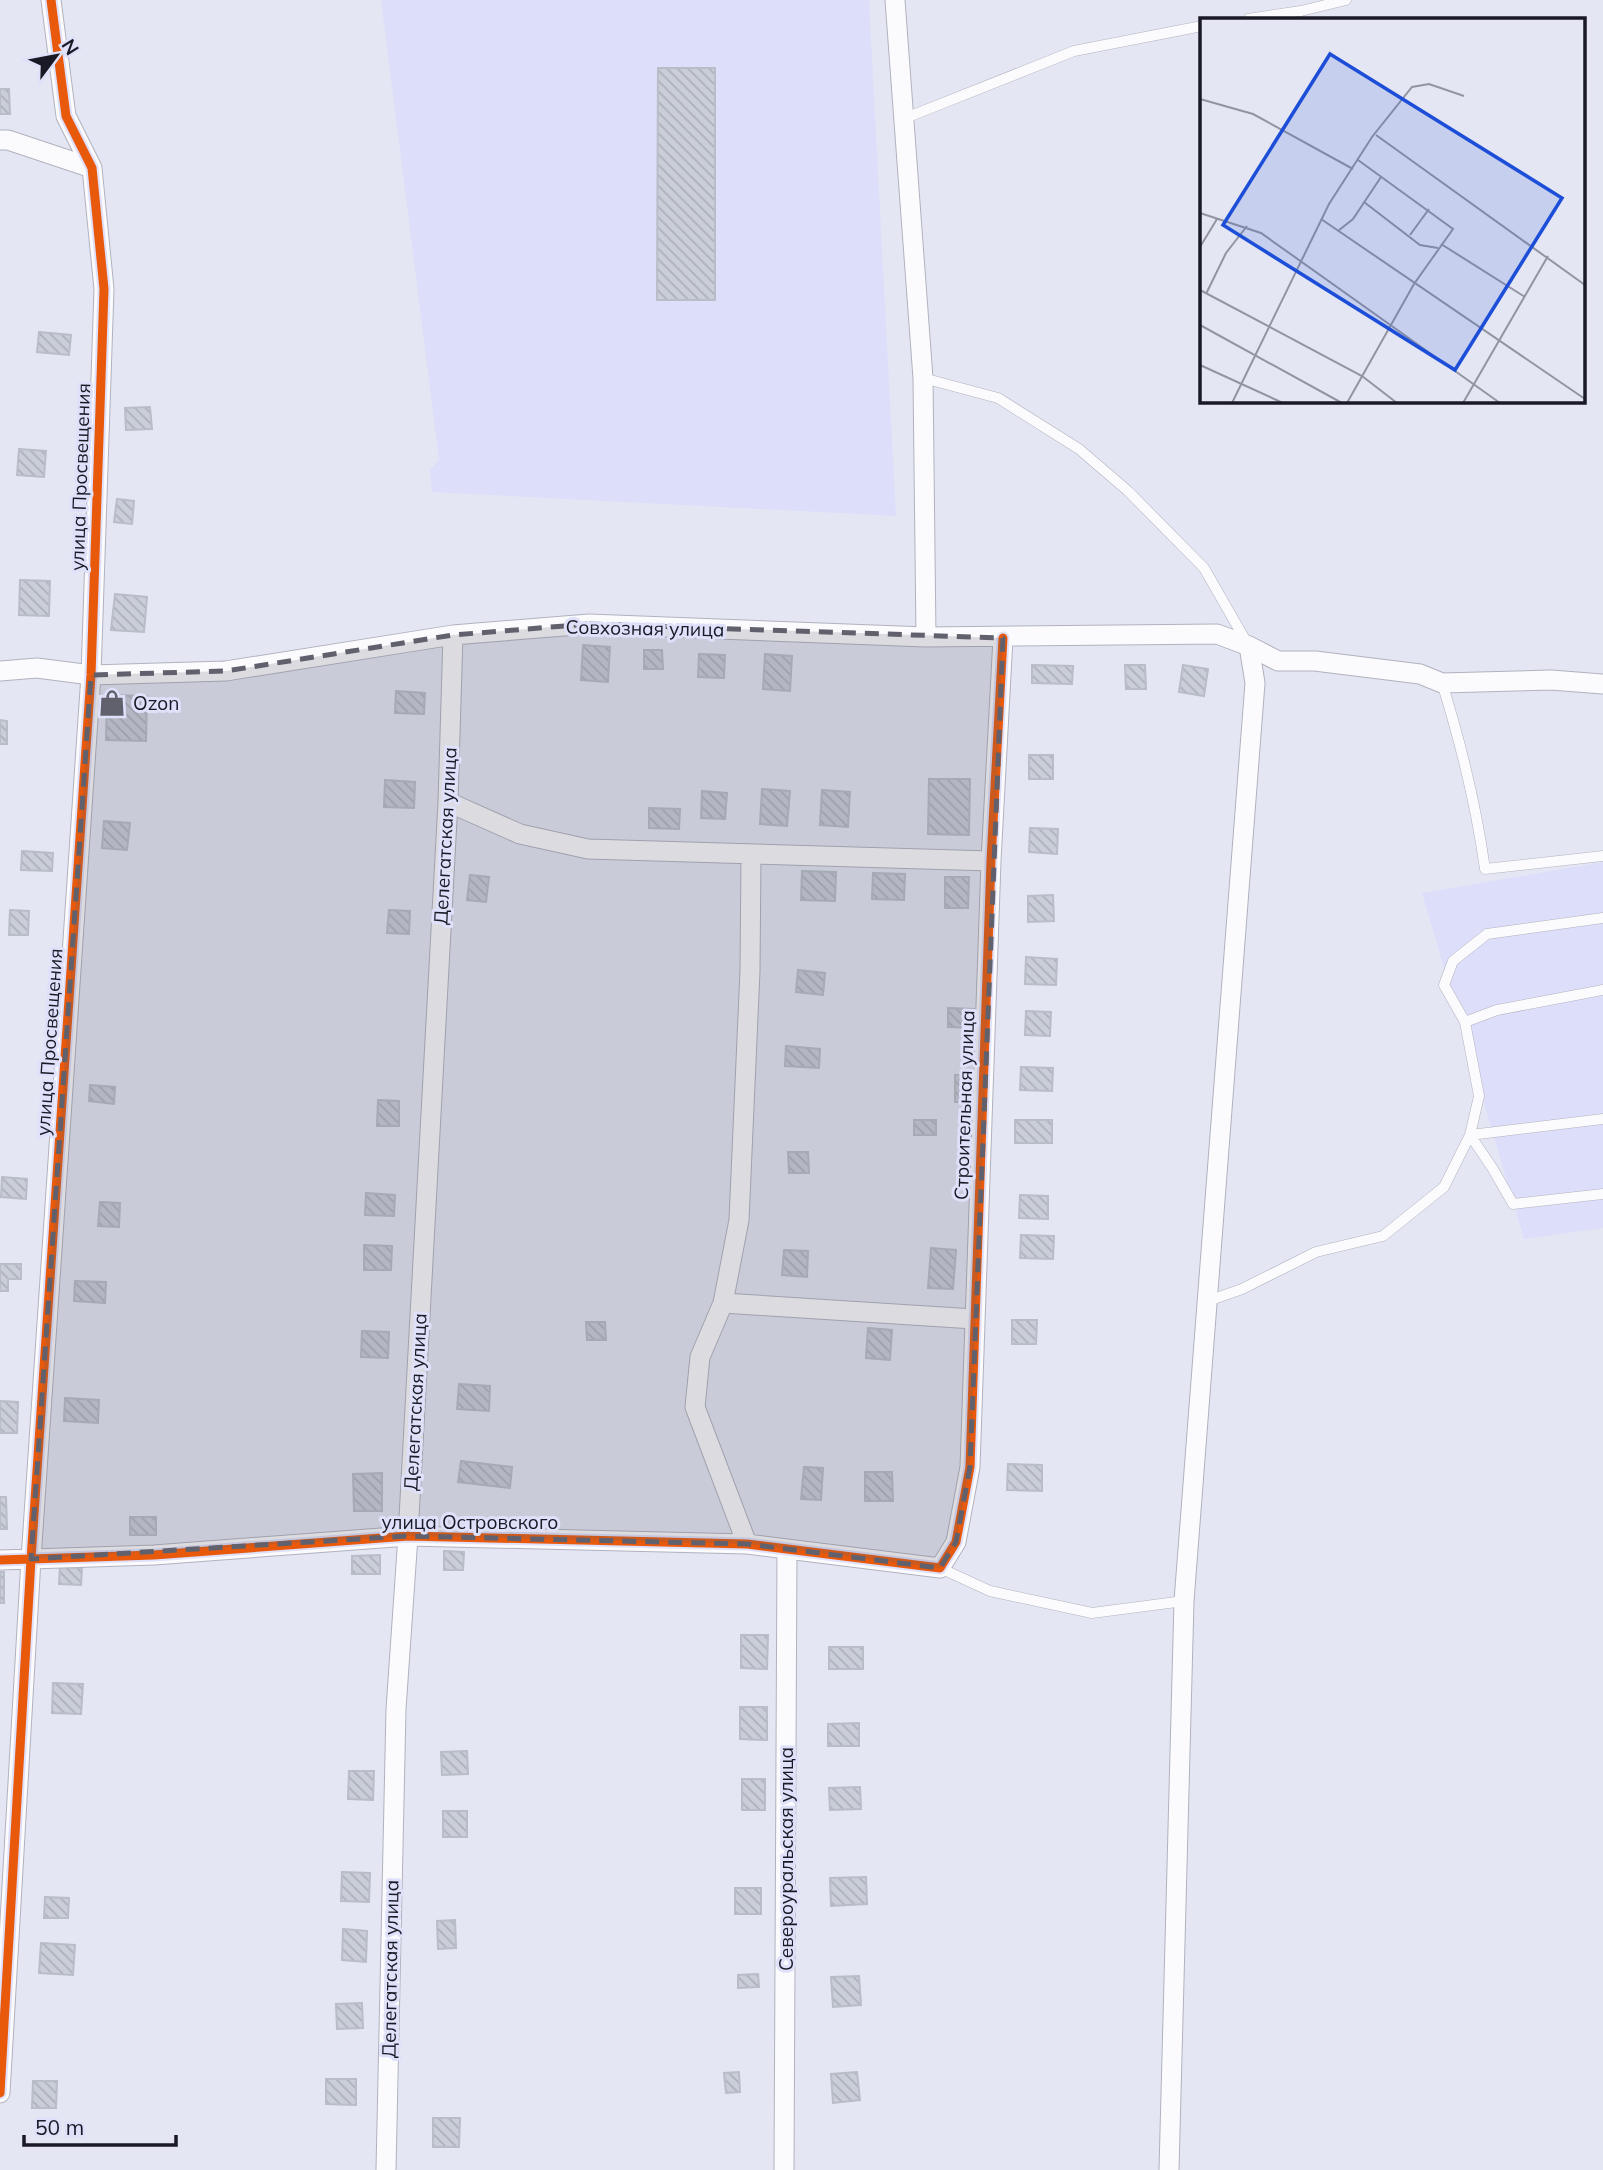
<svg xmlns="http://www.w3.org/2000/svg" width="1603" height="2170" font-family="Mulish,sans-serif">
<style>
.built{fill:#dddefa}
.building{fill:url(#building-back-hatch);stroke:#b8bdc7;stroke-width:2}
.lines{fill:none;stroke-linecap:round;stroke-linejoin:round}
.service-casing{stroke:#b1b2be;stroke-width:11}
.minor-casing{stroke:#b1b2be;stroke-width:21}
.service{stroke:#fbfbfd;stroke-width:10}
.minor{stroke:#fbfbfd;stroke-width:19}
.cycleway-casing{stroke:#dfe0fa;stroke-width:13}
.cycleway{stroke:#e8590c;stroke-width:9}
.marked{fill:#60616d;fill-opacity:0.2;stroke:#60616d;stroke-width:5;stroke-dasharray:14 9;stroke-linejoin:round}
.labels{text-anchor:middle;stroke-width:6;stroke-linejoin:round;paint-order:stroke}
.street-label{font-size:19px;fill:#191a25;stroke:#dfe0fa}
.poi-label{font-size:19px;fill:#191a25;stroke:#dfe0fa;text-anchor:start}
.inset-road{fill:none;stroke:#9394a1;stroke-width:2}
.view{fill:#1d4ed8;fill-opacity:0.15;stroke:#1d4ed8;stroke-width:3.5}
.inset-edge{fill:none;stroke:#191a25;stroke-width:3.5}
</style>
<defs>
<pattern id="building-back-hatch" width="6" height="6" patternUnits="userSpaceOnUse" patternTransform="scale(1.75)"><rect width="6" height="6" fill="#caced9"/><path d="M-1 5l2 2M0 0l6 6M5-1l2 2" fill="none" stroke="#adb0ba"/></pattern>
</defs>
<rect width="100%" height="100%" fill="#e5e6f4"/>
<!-- built -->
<path class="built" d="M381,0H869L896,516L432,492L430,470L439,460Z
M1603,862V1228L1524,1239L1422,893Z"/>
<!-- building -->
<path class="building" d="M658,68H715V300H657Z
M0,89H9L10,114H0Z
M39,332L71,335L69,355L37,352Z
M150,407L152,429L126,430L125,408Z
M19,449L46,451L44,477L17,475Z
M117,499L134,501L132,524L114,522Z
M20,580L50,581L49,616L19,615Z
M115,594L147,597L144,632L111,630Z
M583,645L610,647L608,682L581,680Z
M644,650H662L663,669H644Z
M699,654L725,655L724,678L698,677Z
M765,654L792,656L790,691L763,689Z
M1032,665L1073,666L1072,684L1032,683Z
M1125,665H1145L1146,689H1126Z
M1183,665L1208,669L1204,696L1179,692Z
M396,691L425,693L424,714L395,713Z
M107,695L147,696L146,741L106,740Z
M0,720L7,721V744H0Z
M1029,755H1053V779H1029Z
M929,779H970L969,835L928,834Z
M385,780L415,782L414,808L384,807Z
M762,789L790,791L787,826L760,824Z
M822,790L850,792L848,827L820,825Z
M702,791L727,793L725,819L701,818Z
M649,808L680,809L679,829L649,828Z
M104,821L130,823L127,850L102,848Z
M1030,828L1058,829L1057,854L1029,852Z
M22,851L53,853L52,871L21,870Z
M802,871L836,872L835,901L801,900Z
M873,873L905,874L904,900L872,899Z
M470,875L489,877L486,902L467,900Z
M945,877H969L968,908H945Z
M1053,895L1054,921L1028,922V896Z
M10,910L29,911L28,935H9Z
M389,910L410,911L409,934L387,933Z
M1026,957L1057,959L1056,985L1025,984Z
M798,970L825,973L823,995L796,992Z
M948,1008L974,1009L973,1028L948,1027Z
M1026,1011L1051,1012L1050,1036L1025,1035Z
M786,1046L820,1049L819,1068L785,1066Z
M1021,1067L1053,1068L1052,1091L1020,1090Z
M955,1075H973V1102H955Z
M90,1085L115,1087L114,1104L89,1101Z
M378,1100L399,1101V1126H377Z
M914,1120H936V1135H914Z
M1015,1120H1052V1143H1015Z
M788,1152H808L809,1173H789Z
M2,1177L27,1179L26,1199L1,1197Z
M366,1193L395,1195L394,1216L365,1215Z
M1020,1195L1048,1196V1219L1019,1218Z
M100,1202L120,1203L119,1227L98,1226Z
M1021,1235L1054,1236L1053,1259L1020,1258Z
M364,1245L392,1246L391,1270H364Z
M931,1248L956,1250L953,1289L928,1288Z
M784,1250L808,1251L807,1277L782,1275Z
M0,1264H21V1279H8V1291H0Z
M75,1281L106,1282L105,1303L74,1301Z
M1012,1320H1037L1036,1344H1012Z
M586,1322H605L606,1340H587Z
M868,1328L892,1330L890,1360L866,1358Z
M362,1331L389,1332L388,1358L361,1357Z
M459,1384L490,1386L489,1411L457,1409Z
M65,1398L99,1400L98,1423L64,1421Z
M0,1401L18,1402L17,1433H0Z
M461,1461L512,1467L510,1488L458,1482Z
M1008,1464L1042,1465V1491L1007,1490Z
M804,1467L823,1468L821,1500L801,1499Z
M865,1472H892L893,1501H865Z
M382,1473V1511H354L353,1474Z
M0,1497H6L7,1529H0Z
M130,1517H156V1535H130Z
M444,1551L464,1552L463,1570H444Z
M380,1555V1574H352V1556Z
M60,1567L82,1568L81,1585L59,1584Z
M0,1572H4V1603H0Z
M741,1635H768L767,1669L741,1668Z
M829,1647H863V1669H829Z
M53,1683L83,1684L81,1714L52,1713Z
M740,1707H767V1740L740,1739Z
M859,1723V1746H828V1724Z
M467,1751L468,1774L442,1775L441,1752Z
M349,1771H374L373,1800L348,1799Z
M742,1779H765V1810H742Z
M860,1787L861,1809L830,1810L829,1788Z
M443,1811H467V1837H443Z
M342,1872L370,1873L369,1902L341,1901Z
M866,1877L867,1904L831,1906L830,1878Z
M735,1888H761V1914H735Z
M45,1897L69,1898L68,1918H44Z
M455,1920L456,1948L438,1949L437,1921Z
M343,1929L367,1931L366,1962L342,1960Z
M41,1943L75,1945L73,1975L39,1973Z
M758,1974L759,1987L738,1988V1975Z
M859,1976L861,2005L833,2007L831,1977Z
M362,2003L363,2028L337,2029L336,2004Z
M739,2072L740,2092L726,2093L724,2073Z
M857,2072L860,2100L833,2103L831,2074Z
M326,2079H356V2105L326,2104Z
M33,2081H57L56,2108H32Z
M433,2118H460L459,2147H433Z"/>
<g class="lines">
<defs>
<path id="service" d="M1248,19L1301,11L1346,0
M903,119L1074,51L1202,26
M923,378L998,398L1079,449L1128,491L1204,568L1247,643
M1442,683C1461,744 1476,805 1485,869L1603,856
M1465,1022L1497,1010L1603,990
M1603,1119L1470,1135L1493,1169L1513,1204L1603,1194
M1208,1301L1242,1289L1316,1252L1383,1236L1444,1187L1470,1135L1479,1096L1465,1022L1444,985L1453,961L1487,934L1603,918
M940,1568L990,1591L1092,1613L1184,1601"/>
<path id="minor" d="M895,0L923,378L926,637
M0,140H8L92,168
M0,671L37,668L91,675L226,671L453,635L589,624L926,637L1217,634L1249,646L1278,661H1315L1420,674L1442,683L1551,680L1603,684
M448,802L520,834L588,849L991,861
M723,1303L974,1319
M747,1544L695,1407L700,1357L723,1303L739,1220L750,971L751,854
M0,1560L154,1555L408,1536L747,1544L940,1568L956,1542L970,1467L991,861L1003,638
M0,2093L31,1559L91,675L104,289L92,168L66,116L51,0
M386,2170L396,1709L408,1536L448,802L453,635
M784,2170L787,1549
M1169,2170L1184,1601L1255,683L1249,646"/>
</defs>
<!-- service casing -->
<use href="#service" class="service-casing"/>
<!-- minor casing -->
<use href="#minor" class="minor-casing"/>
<!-- service -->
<use href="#service" class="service"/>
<!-- minor -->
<use href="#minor" class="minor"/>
<defs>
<path id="cycleway" d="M0,1560L154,1555L408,1536L747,1544L940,1568L956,1542L970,1467L991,861L1003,638
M0,2093L31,1559L91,675L104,289L92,168L66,116L51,0"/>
</defs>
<!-- cycleway casing -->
<use href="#cycleway" class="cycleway-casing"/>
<!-- cycleway -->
<use href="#cycleway" class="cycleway"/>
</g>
<!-- marked area -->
<path class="marked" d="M589,624L1003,638L970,1467L956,1542L940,1568L747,1544L408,1536L31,1559L91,675L226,671L453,635Z"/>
<!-- icons -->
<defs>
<symbol id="shop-bare" viewBox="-9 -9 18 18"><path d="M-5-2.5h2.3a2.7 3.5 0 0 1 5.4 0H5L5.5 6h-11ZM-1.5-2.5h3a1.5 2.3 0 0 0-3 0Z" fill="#60616d" stroke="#dfe0fa" stroke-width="2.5" paint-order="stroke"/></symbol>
</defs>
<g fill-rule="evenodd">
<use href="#shop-bare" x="93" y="684" width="38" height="38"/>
</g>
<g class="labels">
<!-- street labels -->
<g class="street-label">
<text transform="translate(80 477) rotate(-88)" y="7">улица Просвещения</text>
<text transform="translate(645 628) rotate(1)" y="7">Совхозная улица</text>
<text transform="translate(445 836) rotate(-87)" y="7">Делегатская улица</text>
<text transform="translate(49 1042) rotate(-86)" y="7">улица Просвещения</text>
<text transform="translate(964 1105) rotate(-88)" y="7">Строительная улица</text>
<text transform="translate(415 1402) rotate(-87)" y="7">Делегатская улица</text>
<text x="470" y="1529">улица Островского</text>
<text transform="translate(786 1859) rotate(-90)" y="7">Североуральская улица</text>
<text transform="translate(390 1969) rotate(-89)" y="7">Делегатская улица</text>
</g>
<!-- poi labels -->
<g class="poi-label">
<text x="133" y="710">Ozon</text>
</g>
</g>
<!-- overview -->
<g transform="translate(1200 18)">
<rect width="385" height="385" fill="#e5e6f4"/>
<path class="inset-road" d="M0,81L53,96L153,151M176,117L385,267M164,184L220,227L238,230M0,195L61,215L300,385M121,201L385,381M138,213L153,201L181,159M210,217L229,191M241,226L325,279M0,229L17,201M0,272L162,358L197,385M6,276L26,235L47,208M0,307L142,385M0,347L83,385M32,385L129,186L172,119L212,69L229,66L264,78M147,385L214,266L253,211L158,142M263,385L348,238"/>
<path class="view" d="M130,36L362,180L255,352L23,207Z"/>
<rect width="385" height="385" class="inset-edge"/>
</g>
<!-- north arrow -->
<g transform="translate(56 56) rotate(58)" stroke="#dfe0fa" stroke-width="5" paint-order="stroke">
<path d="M0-5L12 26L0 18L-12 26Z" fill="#191a25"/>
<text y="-10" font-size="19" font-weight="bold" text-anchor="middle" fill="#191a25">N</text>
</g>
<!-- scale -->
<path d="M24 2135v10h152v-10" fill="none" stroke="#191a25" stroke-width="3.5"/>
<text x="35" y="2135" font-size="21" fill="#191a25" stroke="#dfe0fa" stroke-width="5" paint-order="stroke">50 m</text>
</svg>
